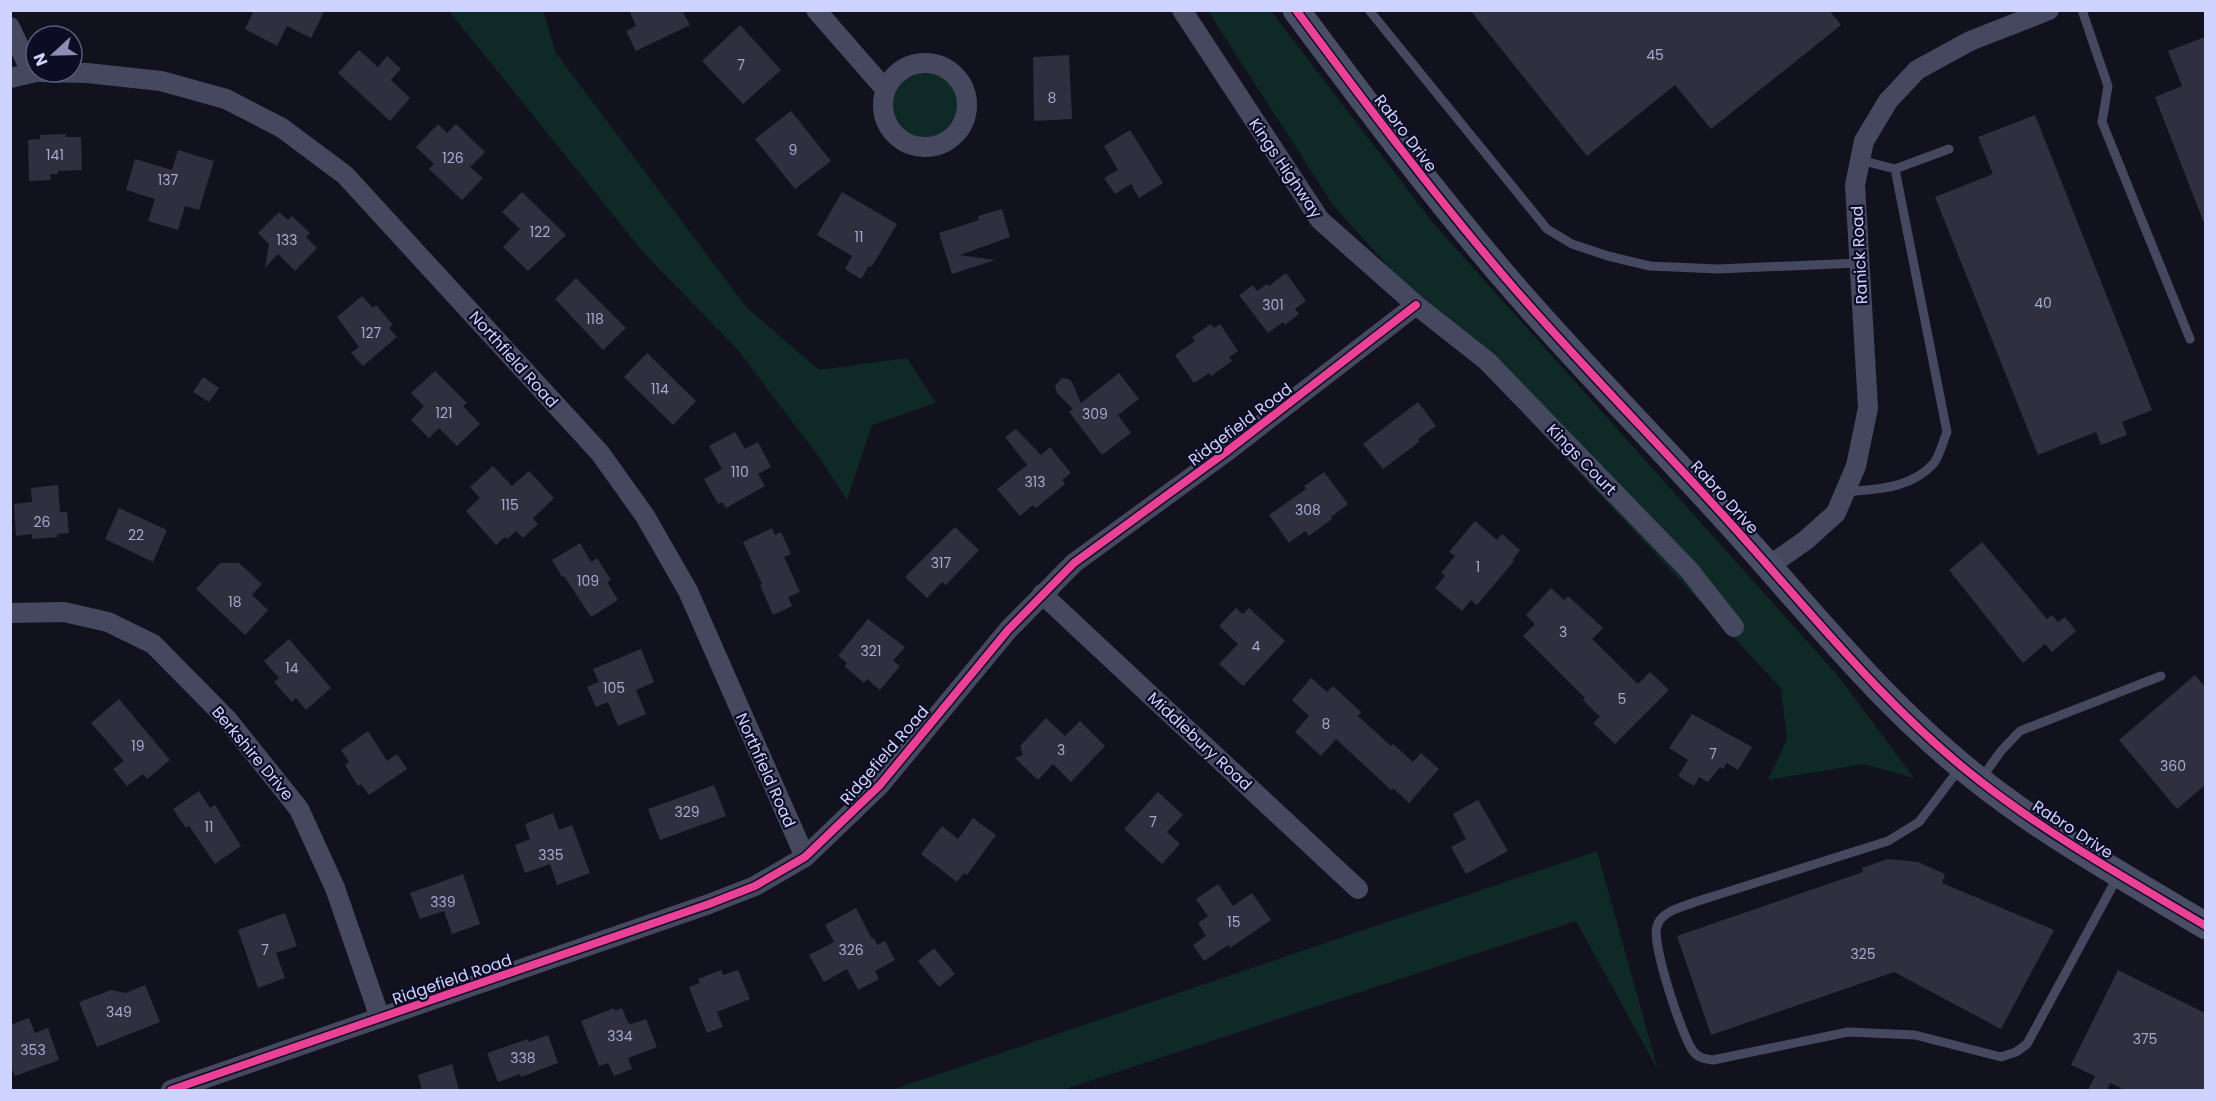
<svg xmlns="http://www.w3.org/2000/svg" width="2216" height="1101" font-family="Poppins,sans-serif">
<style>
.green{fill:#0f2a26}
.building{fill:#2f2f40}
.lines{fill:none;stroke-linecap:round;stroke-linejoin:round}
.service{stroke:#45485f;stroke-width:9}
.minor{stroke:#45485f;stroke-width:20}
.secondary{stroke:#494d65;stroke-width:27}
.cycleway-casing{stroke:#0c0c24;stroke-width:11}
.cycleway{stroke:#ea4096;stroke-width:8}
.labels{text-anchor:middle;stroke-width:4.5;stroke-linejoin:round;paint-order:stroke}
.number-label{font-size:14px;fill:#a6a9cf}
.street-label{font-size:16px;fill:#ced2ff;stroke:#0c0c24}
</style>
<rect width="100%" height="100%" fill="#12121e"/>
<!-- green -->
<path class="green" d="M449,11H543L556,53L746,307L819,370L907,358L936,403L872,425L847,500L819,457L738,350L643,252Z
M1208,11H1271L1433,223L1839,677L1914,778L1864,764L1768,780L1787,739L1781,688L1439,323L1333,205Z
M890 105a36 36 0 1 1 72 0a36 36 0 1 1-72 0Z
M1597,851L1658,1070L1576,921L1062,1090H892Z"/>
<!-- building -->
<path class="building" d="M254,10H325L311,38L287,26L277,46L245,29Z
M629,10H682L690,25L636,51L626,31L636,26Z
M1470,10H1829L1841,25L1711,129L1675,85L1587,156Z
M740,25L781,70L743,104L702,61Z
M2205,37V223H2204L2155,97L2182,86L2168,51Z
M359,50L378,67L387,56L401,69L391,80L410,98L390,121L338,73Z
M1069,55L1072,119L1034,121L1033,57Z
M791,111L831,161L795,189L755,139Z
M2035,115L2152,410L2122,422L2127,435L2101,445L2096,432L2038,455L1935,197L1993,174L1978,137Z
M438,124L447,133L456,124L485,152L470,167L483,178L462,200L429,169L434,164L416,147Z
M1130,130L1163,183L1139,198L1131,184L1115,194L1104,178L1118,170L1104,146Z
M66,134V137H81L82,170L58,171V174H50L51,180L29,181L28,140L40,139V135Z
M178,150L214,161L199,210L185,206L178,230L148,221L155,199L126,190L135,159L172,170Z
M522,192L566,235L528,271L503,247L520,229L502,212Z
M842,192L897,224L877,258L871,267L869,266L861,279L845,269L852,256L817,235Z
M1002,209L1010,237L960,255L995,260L952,274L939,233L979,220L978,216Z
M279,212L288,220L292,216L310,233L306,237L317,248L295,271L278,254L265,268L269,244L258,233Z
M1286,273L1306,301L1295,309L1299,314L1285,325L1283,322L1268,333L1239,295L1253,285L1257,291L1267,284L1269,286Z
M576,278L626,328L603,350L555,299Z
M362,296L373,308L376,305L393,325L389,328L397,337L363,366L351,353L359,347L337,317Z
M1211,324L1214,328L1220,324L1238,351L1229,357L1232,361L1211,376L1209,373L1194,383L1175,355L1195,341L1192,337Z
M647,353L696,401L673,425L624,377Z
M435,371L467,403L463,406L480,424L457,446L439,428L429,438L411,420L424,406L411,393Z
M1119,373L1139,399L1118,415L1131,433L1102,455L1069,412L1073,409L1057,393L1055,386L1062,378L1069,379L1072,382L1081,403Z
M203,377L219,388L209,402L193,392Z
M1418,402L1436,426L1418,439L1419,442L1383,469L1363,444Z
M1016,429L1041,455L1050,447L1071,473L1062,480L1065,484L1036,508L1033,505L1020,516L997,489L1027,465L1005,437Z
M735,432L745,449L758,442L771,467L758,474L765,486L726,508L722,502L718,504L704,479L722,469L709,446Z
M493,466L512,486L529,471L554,498L533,518L538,524L523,538L516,531L507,539L505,537L496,545L466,511L480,498L470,487Z
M1324,472L1348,504L1331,517L1332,519L1309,536L1305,531L1289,543L1269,515L1306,489L1304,486Z
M58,485L60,512H67L69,533L57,534L58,537L32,539V534L16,536L14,504L32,502L31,488Z
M119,508L167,530L153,562L105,539Z
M1475,521L1497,540L1502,534L1520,550L1513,559L1514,561L1477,605L1471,600L1462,611L1435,588L1445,576L1441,573L1455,556L1449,552Z
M955,527L979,550L946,585L942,582L927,598L905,577Z
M772,528L775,535L781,532L791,554L784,557L800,592L788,597L792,606L773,615L760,585L762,584L743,542Z
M1982,542L2047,619L2052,615L2058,622L2065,617L2076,631L2052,652L2045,644L2023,663L1949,570Z
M580,543L591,562L597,558L611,580L607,582L618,600L591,617L564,576L562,577L552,560Z
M220,563H239L262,584L252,595L268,610L245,635L196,589Z
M1551,588L1564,600L1568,596L1603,628L1592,639L1638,684L1650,672L1669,690L1615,744L1593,723L1600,717L1583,700L1585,698L1523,636L1535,624L1526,615Z
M1236,608L1243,614L1249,608L1285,641L1243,686L1219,664L1238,644L1219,626Z
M868,619L905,647L893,661L900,666L880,690L867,679L864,683L845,667L847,663L838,656Z
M289,639L331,688L306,710L296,698L292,702L274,682L279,678L264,661Z
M641,649L654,682L636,690L646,714L618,726L608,702L596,707L587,687L599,682L593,669Z
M2195,675L2205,687V785L2177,809L2119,740Z
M1311,678L1327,692L1333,686L1361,712L1358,716L1391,746L1393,744L1413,762L1421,753L1439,769L1409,803L1393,788L1391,790L1336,739L1321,756L1295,732L1309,716L1292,700Z
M119,699L170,760L147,779L143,774L127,786L113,769L124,761L91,723Z
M1692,714L1752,747L1738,770L1727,763L1723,769L1720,767L1708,782L1699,777L1694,786L1678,776L1688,760L1669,748Z
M1046,718L1065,736L1080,721L1105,746L1071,782L1053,764L1038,780L1015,758L1023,755L1020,746Z
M368,731L387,761L397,754L407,769L369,795L361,784L358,786L345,765L349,762L341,750Z
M714,785L726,816L660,840L648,809Z
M199,791L210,808L215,805L241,846L215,864L189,826L186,828L173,809Z
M1158,792L1183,815L1167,832L1180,844L1162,864L1124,829Z
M1478,800L1508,851L1466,874L1451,847L1466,839L1453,814Z
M553,813L559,830L572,825L590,873L557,885L550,864L525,873L515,845L530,839L525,824Z
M973,818L996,835L967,875L964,873L957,882L921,854L942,826L958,839Z
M1888,859L1918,862L1945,874L1942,883L2054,930L2001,1029L1894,972L1711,1035L1677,936L1863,872L1862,868Z
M463,874L480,924L452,934L444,911L420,919L410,893Z
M1218,884L1233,906L1252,893L1271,920L1230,948L1228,945L1204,961L1193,945L1206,936L1198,923L1208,916L1196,899Z
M856,908L872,939L874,938L877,945L885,941L895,960L875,971L879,979L858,990L847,969L824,982L809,955L834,942L825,925Z
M285,913L297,946L276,953L285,978L258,988L238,930Z
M934,948L955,974L939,987L918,961Z
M721,970L723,975L738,970L750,999L717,1012L723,1027L707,1033L689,987L700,983L698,979Z
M2118,970L2205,1013V1090H2125L2110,1083L2107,1090H2088L2095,1076L2071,1065Z
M145,985L160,1022L97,1047L79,1002L111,990L126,993Z
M614,1008L615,1011L622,1008L628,1023L631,1024L646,1019L657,1047L628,1058L632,1069L614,1076L608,1063L599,1066L581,1021Z
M29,1018L35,1033L48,1028L59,1060L15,1076L10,1065V1025Z
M548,1035L558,1063L521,1077L520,1074L498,1082L487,1053L528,1039L529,1042Z
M452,1064L459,1090H422L418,1075Z"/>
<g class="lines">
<!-- service -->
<path class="service" d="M1369,10L1547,229L1572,244L1608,256L1650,266L1718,269L1859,263
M2082,10L2108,86L2102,122L2190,339
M1895,169L1949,149
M1846,492C1877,489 1911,489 1934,463C1940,455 1943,441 1947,432L1895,169L1860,160
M1960,768L1919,822L1888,841L1695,902C1683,907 1661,911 1657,926C1651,943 1682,1036 1693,1051C1698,1058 1705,1059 1713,1060L1848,1032L1915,1035L2001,1057L2016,1052L2027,1044L2118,876
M1981,779L2001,751L2020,731L2161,676"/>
<!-- minor -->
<path class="minor" d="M816,10L885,89
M1182,10L1320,220L1416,305L1487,361L1689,570L1734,627
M10,27L31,72
M883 105a42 42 0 1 1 84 0a42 42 0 1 1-84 0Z
M40,72L87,73L161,81L226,99L282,128L345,175L600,453L645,516L688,591L805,857
M10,78L36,72
M1769,566L1806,540L1836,513L1856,466L1868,408L1855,185L1864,141L1888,101L1917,70L1970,41L2049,10
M1042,594L1358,889
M10,613L64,612L108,622L153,644L227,719L299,809L335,888L380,1018
M171,1090L709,904L755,886L805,857L880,785L1008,630L1074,563L1226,452L1416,305"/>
<!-- secondary -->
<path class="secondary" d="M1296,10C1366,104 1437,199 1514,288C1581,365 1653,438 1722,514C1805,605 1882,705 1980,781C2050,836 2129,880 2206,926"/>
<defs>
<path id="cycleway" d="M1296,10C1366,104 1437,199 1514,288C1581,365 1653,438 1722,514C1805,605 1882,705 1980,781C2050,836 2129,880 2206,926
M171,1090L709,904L755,886L805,857L880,785L1008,630L1074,563L1226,452L1416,305"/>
</defs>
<!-- cycleway casing -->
<use href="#cycleway" class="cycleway-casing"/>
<!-- cycleway -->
<use href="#cycleway" class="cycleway"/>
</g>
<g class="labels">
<!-- number labels -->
<g class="number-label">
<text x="1655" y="60">45</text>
<text x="741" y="70">7</text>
<text x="1052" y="103">8</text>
<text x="793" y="155">9</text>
<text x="55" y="160">141</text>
<text x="453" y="163">126</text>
<text x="168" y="185">137</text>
<text x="540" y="237">122</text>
<text x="859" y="242">11</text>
<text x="287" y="245">133</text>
<text x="2043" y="308">40</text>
<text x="1273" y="310">301</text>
<text x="595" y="324">118</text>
<text x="371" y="338">127</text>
<text x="660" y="394">114</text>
<text x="444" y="418">121</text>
<text x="1095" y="419">309</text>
<text x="740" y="477">110</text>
<text x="1035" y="487">313</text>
<text x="510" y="510">115</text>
<text x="1308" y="515">308</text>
<text x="42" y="527">26</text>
<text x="136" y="540">22</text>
<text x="941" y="568">317</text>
<text x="1478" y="572">1</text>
<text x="588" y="586">109</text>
<text x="235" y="607">18</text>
<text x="1563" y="637">3</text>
<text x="1256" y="651">4</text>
<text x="871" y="656">321</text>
<text x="292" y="673">14</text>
<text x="614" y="693">105</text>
<text x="1622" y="704">5</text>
<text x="1326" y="729">8</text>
<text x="138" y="751">19</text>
<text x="1061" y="755">3</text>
<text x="1713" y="759">7</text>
<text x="2173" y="771">360</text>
<text x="687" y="817">329</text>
<text x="1153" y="827">7</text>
<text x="209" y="832">11</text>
<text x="551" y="860">335</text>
<text x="443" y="907">339</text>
<text x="1234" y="927">15</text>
<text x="265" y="955">7</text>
<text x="851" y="955">326</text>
<text x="1863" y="959">325</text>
<text x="119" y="1017">349</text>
<text x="620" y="1041">334</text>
<text x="2145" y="1044">375</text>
<text x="33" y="1055">353</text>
<text x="523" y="1063">338</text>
</g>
<!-- street labels -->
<g class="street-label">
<text transform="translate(1406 133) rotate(53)" y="6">Rabro Drive</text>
<text transform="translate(1286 168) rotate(56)" y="6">Kings Highway</text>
<text transform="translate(1859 255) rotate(-93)" y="6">Ranick Road</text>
<text transform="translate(514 359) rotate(48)" y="6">Northfield Road</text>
<text transform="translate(1240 424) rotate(-37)" y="6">Ridgefield Road</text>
<text transform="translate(1582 459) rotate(46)" y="6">Kings Court</text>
<text transform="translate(1725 497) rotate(48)" y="6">Rabro Drive</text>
<text transform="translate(1200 741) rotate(43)" y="6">Middlebury Road</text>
<text transform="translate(253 753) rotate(50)" y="6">Berkshire Drive</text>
<text transform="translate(884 755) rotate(-49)" y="6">Ridgefield Road</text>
<text transform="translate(766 770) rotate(66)" y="6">Northfield Road</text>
<text transform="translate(2073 829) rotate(33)" y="6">Rabro Drive</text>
<text transform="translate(452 979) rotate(-19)" y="6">Ridgefield Road</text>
</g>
</g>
<!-- border -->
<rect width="2216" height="1101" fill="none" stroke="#ced2ff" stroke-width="24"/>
<!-- north arrow -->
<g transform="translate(54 54) rotate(248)"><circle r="28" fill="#0c0c24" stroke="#5a5b7c" stroke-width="1.5"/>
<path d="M0-4.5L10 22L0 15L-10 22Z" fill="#8c8fb0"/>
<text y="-9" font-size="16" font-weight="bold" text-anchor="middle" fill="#ced2ff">N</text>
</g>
</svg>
